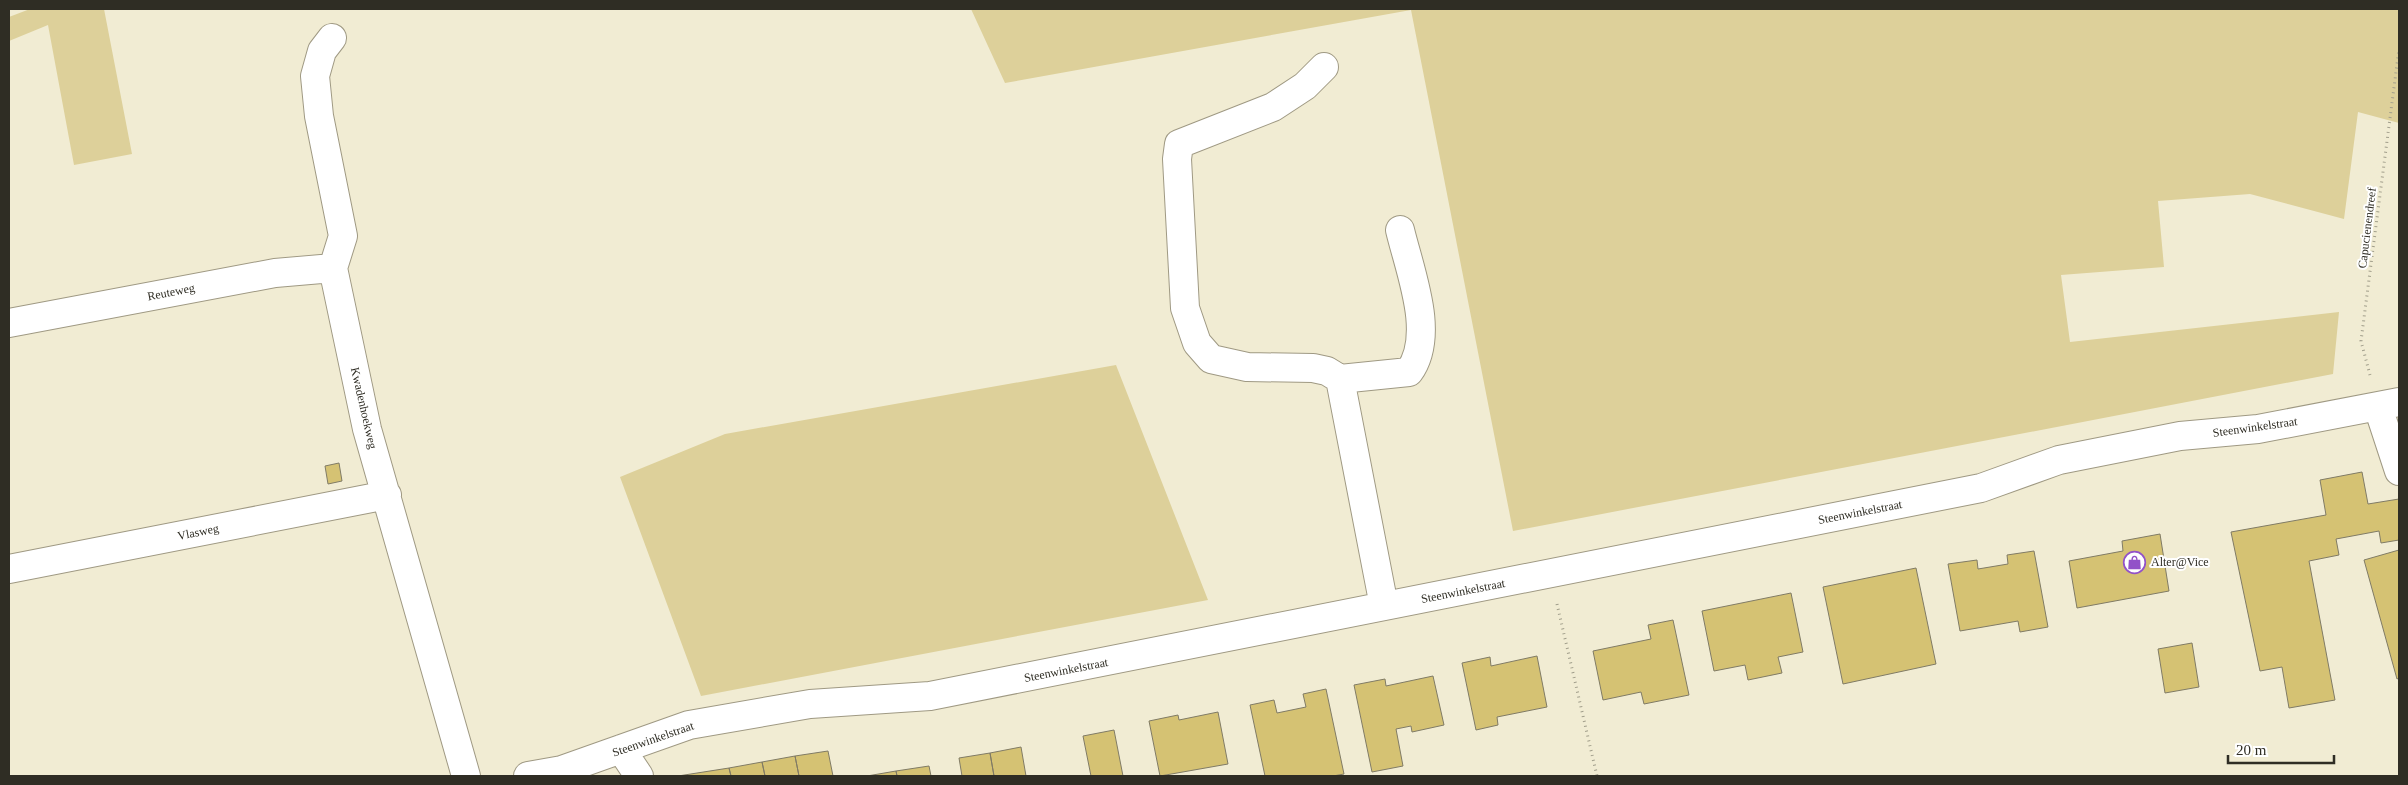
<svg xmlns="http://www.w3.org/2000/svg" width="2408" height="785" font-family="'Times New Roman',serif">
<style>
.green{fill:#ddd09a}
.building{fill:#d5c273;stroke:#807b65}
.lines{fill:none;stroke-linecap:round;stroke-linejoin:round}
.minor-casing{stroke:#9f9983;stroke-width:30}
.path{stroke:#a19e8b;stroke-width:3;stroke-dasharray:1 4;stroke-linecap:butt}
.minor{stroke:#fff;stroke-width:28}
.labels{text-anchor:middle;stroke-width:4;stroke-linejoin:round;paint-order:stroke}
.street-label{font-size:12px;fill:#2f2d24;stroke:#fff}
.poi-label{font-size:12px;fill:#2f2d24;stroke:#fff;text-anchor:start}
</style>
<rect width="100%" height="100%" fill="#f1ecd3"/>
<!-- green -->
<path class="green" d="M30,9H104L132,154L74,165L48,25L9,41V17Z
M971,9H2399V123L2358,112L2344,219L2250,194L2158,201L2164,267L2061,275L2070,342L2339,312L2333,374L1513,531L1411,10L1005,83Z
M1116,365L1208,600L701,696L620,477L725,434Z"/>
<!-- building -->
<path class="building" d="M339,463L342,481L328,484L325,466Z
M2362,472L2368,504L2399,499V540L2381,543L2379,531L2336,539L2339,555L2309,561L2335,700L2289,708L2282,667L2260,671L2231,532L2326,515L2320,480Z
M2160,534L2169,591L2077,608L2069,561L2123,551L2122,541Z
M2399,550V678L2397,679L2364,560Z
M2034,551L2048,627L2020,632L2018,621L1960,631L1948,564L1977,560L1978,569L2008,564L2007,555Z
M1916,568L1936,664L1843,684L1823,587Z
M1791,593L1803,652L1778,657L1782,673L1748,680L1745,665L1714,671L1702,611Z
M1673,620L1689,695L1644,704L1641,692L1603,700L1593,651L1651,639L1648,625Z
M2192,643L2199,687L2165,693L2158,649Z
M1537,656L1547,707L1497,717L1498,725L1476,730L1462,663L1490,657L1491,666Z
M1433,676L1444,725L1412,732L1411,726L1396,729L1403,766L1372,772L1354,685L1385,679L1386,686Z
M1326,689L1344,774L1333,776H1265L1250,705L1274,700L1277,713L1306,707L1303,694Z
M1218,712L1228,764L1160,776L1149,721L1178,715L1179,720Z
M1114,730L1123,776H1091L1083,736Z
M1021,747L1026,776H994L990,753Z
M828,751L833,776H799L795,756Z
M990,753L994,776H962L959,758Z
M795,756L799,776H765L762,762Z
M762,762L765,776H731L729,768Z
M929,766L931,776H897L896,771Z
M729,768L731,776H678Z
M896,771L897,776H867Z"/>
<g class="lines">
<defs>
<path id="minor" d="M332,38L322,51L315,76L319,116L343,236L333,268L367,429L466,776
M1324,67L1305,86L1273,107L1179,144L1177,159L1185,308L1197,343L1211,359L1247,367L1313,368L1327,371L1340,379L1384,606
M9,323L275,273L333,268
M1340,379L1409,372C1436,335 1410,272 1400,230
M2378,407L2399,471
M9,569L387,495
M621,749L639,776
M528,776L562,770L689,725L810,704L930,696L1981,488L2059,460L2180,436L2258,429L2399,402"/>
</defs>
<!-- minor casing -->
<use href="#minor" class="minor-casing"/>
<!-- path -->
<path class="path" d="M2370,375L2361,341L2399,49
M1557,604L1597,776"/>
<!-- minor -->
<use href="#minor" class="minor"/>
</g>
<!-- icons -->
<defs>
<symbol id="shop-ring" viewBox="-11 -11 22 22"><circle r="9.5" fill="#fff" stroke="#9252c8" stroke-width="1.5"/><path d="M-5-2.5h2.3a2.7 3.5 0 0 1 5.4 0H5L5.5 6h-11ZM-1.5-2.5h3a1.5 2.3 0 0 0-3 0Z" fill="#9252c8"/></symbol>
</defs>
<g fill-rule="evenodd">
<use href="#shop-ring" x="2122" y="550" width="25" height="25"/>
</g>
<g class="labels">
<!-- street labels -->
<g class="street-label">
<text transform="translate(2367 228) rotate(-83)" y="4">Capucienendreef</text>
<text transform="translate(171 292) rotate(-11)" y="4">Reuteweg</text>
<text transform="translate(364 408) rotate(77)" y="4">Kwadenhoekweg</text>
<text transform="translate(2255 427) rotate(-8)" y="4">Steenwinkelstraat</text>
<text transform="translate(1860 512) rotate(-11)" y="4">Steenwinkelstraat</text>
<text transform="translate(198 532) rotate(-11)" y="4">Vlasweg</text>
<text transform="translate(1463 591) rotate(-11)" y="4">Steenwinkelstraat</text>
<text transform="translate(1066 670) rotate(-11)" y="4">Steenwinkelstraat</text>
<text transform="translate(653 739) rotate(-19)" y="4">Steenwinkelstraat</text>
</g>
<!-- poi labels -->
<g class="poi-label">
<text x="2151" y="566">Alter@Vice</text>
</g>
</g>
<!-- border -->
<rect width="2408" height="785" fill="none" stroke="#2f2d24" stroke-width="20"/>
<!-- scale -->
<path d="M2228 755v8h106v-8" fill="none" stroke="#2f2d24" stroke-width="2.5"/>
<text x="2236" y="755" font-size="15" fill="#2f2d24" stroke="#ffffff" stroke-width="4" paint-order="stroke">20 m</text>
</svg>
